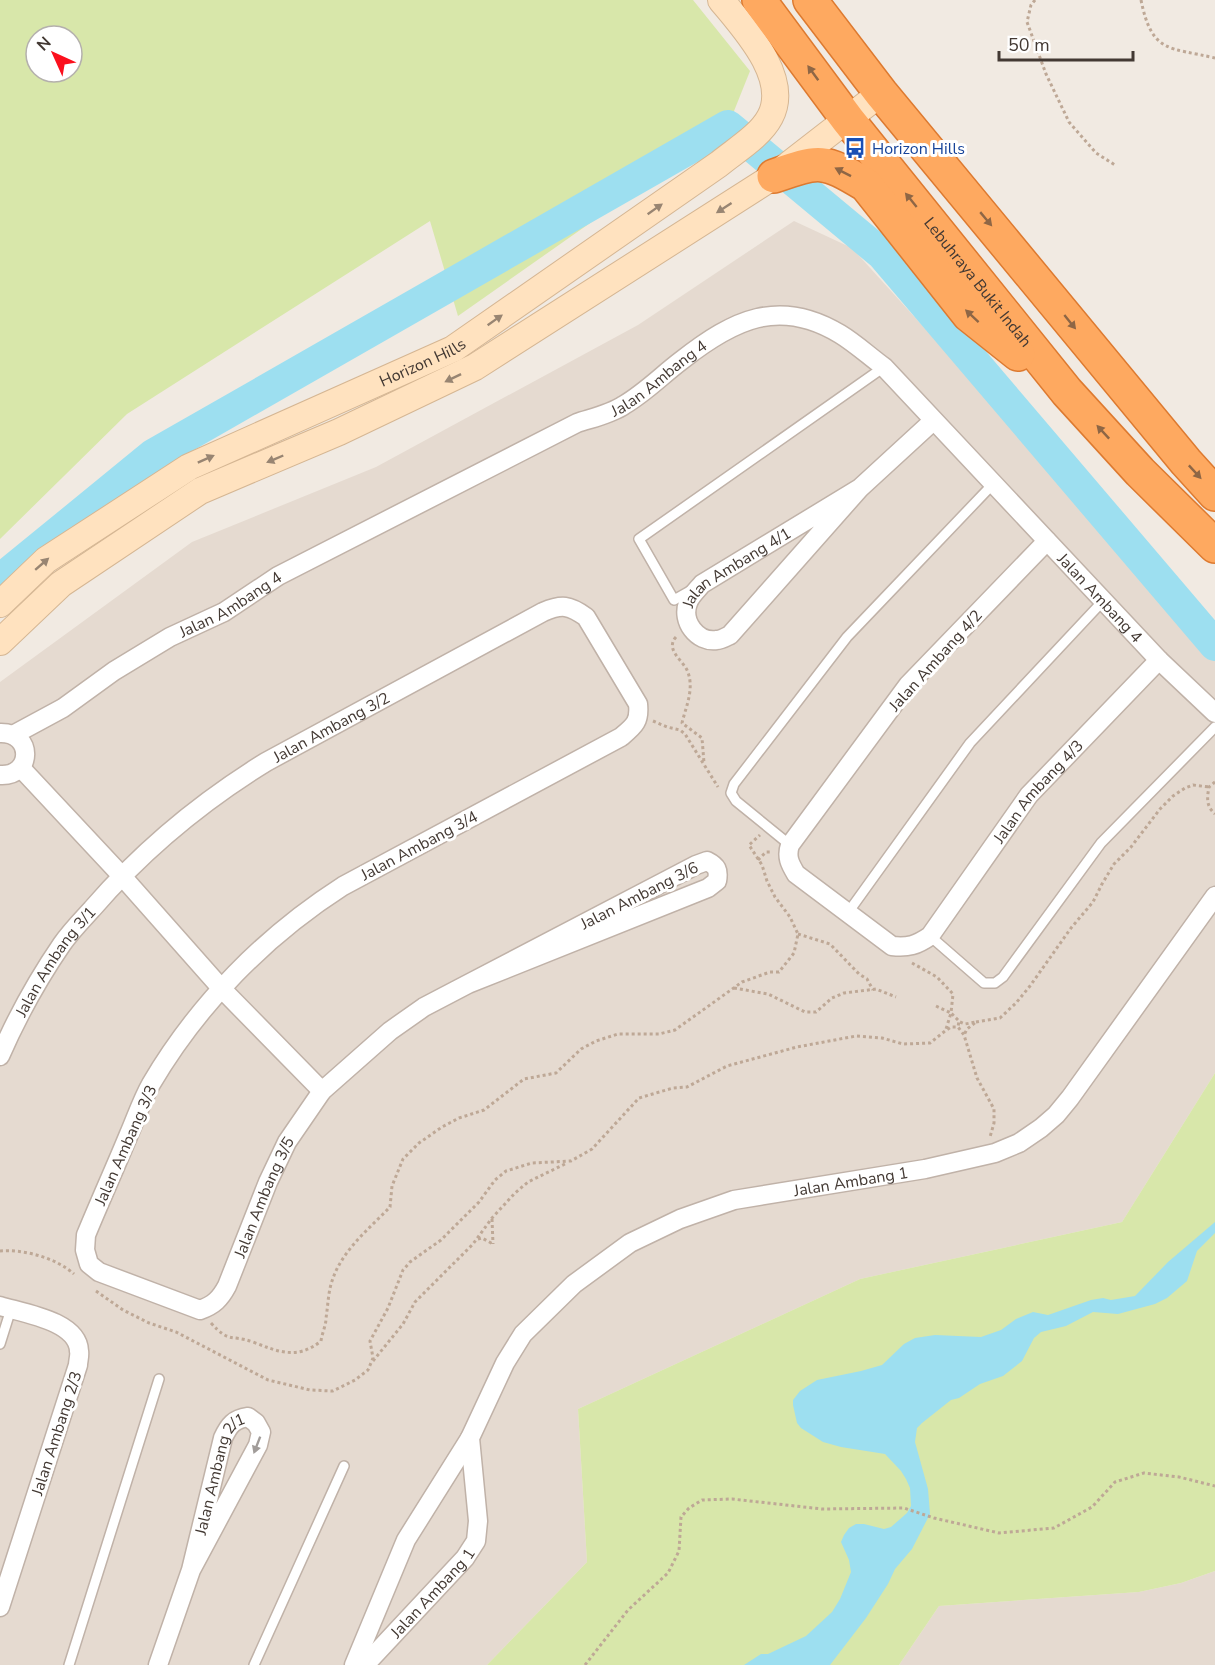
<svg xmlns="http://www.w3.org/2000/svg" width="1215" height="1665" font-family="'Nunito Sans',sans-serif">
<style>
.residential{fill:#e5dad0}
.green{fill:#d8e7aa;fill-rule:evenodd}
.water{fill:#9ddff0}
.lines{fill:none;stroke-linecap:round;stroke-linejoin:round}
.river{stroke:#9ddff0;stroke-width:32}
.lane-casing{stroke:#c0b2a8;stroke-width:12}
.street-casing{stroke:#c0b2a8;stroke-width:21}
.secondary-casing{stroke:#d5b693;stroke-width:28}
.highway-casing{stroke:#dd7a30;stroke-width:36}
.path{stroke:#bea896;stroke-width:3;stroke-dasharray:3 3;stroke-linecap:butt}
.lane{stroke:#fff;stroke-width:9}
.street{stroke:#fff;stroke-width:18}
.secondary{stroke:#ffe2bf;stroke-width:26}
.highway{stroke:#fea960;stroke-width:33}
.oneway{fill:#8e6645}
.oneway2{fill:#988572}
.oneway3{fill:#a19c99}
.labels{text-anchor:middle;stroke-width:6;stroke-linejoin:round;paint-order:stroke}
.transit-label{font-size:16px;fill:#164399;stroke:#fff;text-anchor:start}
.street-label{font-size:16px;fill:#433933;stroke:#fff}
</style>
<rect width="100%" height="100%" fill="#f1eae2"/>
<!-- residential -->
<path class="residential" d="M794,221L852,248L1215,648V1073L1122,1222L860,1279L578,1409L587,1562L487,1665H0V682L192,542L376,467L638,325Z
M1215,1571V1665H899L939,1606L1139,1592L1181,1583Z"/>
<!-- green -->
<path class="green" d="M0,0H693L750,71L728,126L458,316L430,221L127,414L0,539ZM36,36H72V72H36Z
M1215,1073V1571L1181,1583L1139,1592L939,1606L899,1665H487L587,1562L578,1409L860,1279L1122,1222Z"/>
<!-- water -->
<path class="water" d="M1215,1222V1233L1197,1251L1187,1281L1167,1298L1155,1304L1118,1314L1093,1312L1066,1326L1041,1332L1034,1338L1022,1361L1003,1376L980,1384L959,1398L951,1400L922,1423L917,1428L915,1442L928,1489L930,1514L912,1549L895,1569L888,1584L866,1618L830,1665H744L761,1654H768L806,1636L832,1612L840,1599L851,1572L849,1560L841,1542L844,1535L849,1528L856,1524H864L884,1529L891,1527L907,1513L911,1506L910,1488L906,1479L901,1471L885,1454L841,1447L823,1442L801,1428L797,1423L793,1405V1400L800,1391L817,1380L861,1371L882,1365L904,1344L915,1338L935,1335L981,1337L1001,1330L1016,1319L1033,1312L1048,1315L1091,1300L1103,1298L1111,1300L1135,1296L1168,1262Z"/>
<g class="lines">
<!-- river -->
<path class="river" d="M0,580L153,455L728,126L882,254L1215,645"/>
<defs>
<path id="lane" d="M690,591L674,600L639,539L884,367
M790,845L736,801L731,793L734,784L847,637L993,484
M847,914L970,743L1103,601
M930,936L984,983H995L1003,977L1101,843L1215,727
M0,1344L11,1309
M69,1665L159,1379
M254,1665L344,1466"/>
<g id="street">
<path id="s1" d="M860,488L730,635C726,637 721,640 717,640C697,643 681,621 688,603C690,596 698,589 702,584L860,488L933,421"/>
<path id="s2" d="M1047,541L908,685L790,845C786,857 790,864 796,874L892,946C908,948 917,945 930,936L1029,795L1159,660"/>
<path d="M0,733C34,732 33,777 0,775"/>
<path id="s3" d="M13,735L63,708L114,671L170,637L224,612L278,576L577,423C592,418 611,414 624,405C646,392 662,375 682,360C733,320 779,297 840,334C855,343 869,356 884,367L1159,660L1215,713"/>
<path d="M21,768L121,875L221,988L322,1091"/>
<path id="s4" d="M0,1056C17,1017 38,979 62,944C71,931 82,920 92,909C142,851 201,802 266,762L543,612C562,604 569,605 586,617L638,704C640,722 634,726 621,737L343,886C265,936 198,1004 151,1084C142,1100 136,1118 129,1134C115,1168 100,1201 86,1235L85,1250L89,1264L99,1272L200,1310C214,1305 220,1299 227,1286L268,1182L287,1142L322,1091L390,1031L424,1007L468,984L708,888L717,881C719,870 717,866 707,861L696,865L468,984"/>
<path d="M0,1306C23,1313 78,1321 79,1351C80,1355 78,1361 78,1365L0,1607"/>
<path id="s5" d="M158,1665L191,1570L223,1438C229,1425 234,1419 248,1417L256,1423L261,1432L258,1445L191,1570"/>
<path d="M354,1665L406,1540L470,1438"/>
<path id="s6" d="M365,1665L465,1558L476,1541L478,1521L470,1438L505,1363L523,1334L574,1284L630,1243L680,1219L734,1200L925,1169L995,1153L1019,1143L1041,1128L1056,1115L1070,1098L1215,896"/>
</g>
<g id="secondary">
<path id="s7" d="M0,604L46,560L189,467L453,349L719,164C736,150 760,136 770,117C791,78 744,28 721,0"/>
<path d="M0,642L61,584L200,491L339,432L475,367L774,176L881,93"/>
</g>
<g id="highway">
<path id="s8" d="M759,0L848,120L1067,392L1140,472L1215,546"/>
<path d="M810,0L881,93L1186,462L1215,494"/>
<path d="M774,176C820,160 823,159 866,185L969,315L1018,354"/>
</g>
</defs>
<!-- lane casing -->
<use href="#lane" class="lane-casing"/>
<!-- street casing -->
<use href="#street" class="street-casing"/>
<!-- secondary casing -->
<use href="#secondary" class="secondary-casing"/>
<!-- highway casing -->
<use href="#highway" class="highway-casing"/>
<!-- path -->
<path class="path" d="M1035,0L1031,5L1027,22L1046,74L1069,122L1096,153L1115,165
M1141,0C1152,54 1169,47 1215,58
M676,637C665,649 682,660 687,670C695,688 686,706 682,723L702,738L704,763
M653,721L667,727L680,730L685,734L718,787
M1215,782L1209,787C1207,798 1206,806 1215,814
M758,860L766,852H770
M798,934L830,944L859,974L867,979L873,990
M912,963L937,977L953,994L951,1013L959,1021L958,1027
M734,988L768,994L805,1012H816L832,998L844,993L876,989L896,997
M936,1006L951,1013L946,1029
M960,1022L965,1024L976,1022L967,1029L964,1035
M976,1022L1000,1018L1016,1003L1030,986L1071,928L1093,902L1102,884L1114,864L1131,847L1160,809L1173,796L1185,788L1193,785L1209,787
M492,1219L493,1244
M478,1239L482,1238L493,1244
M0,1251C24,1249 56,1258 74,1274
M96,1291L123,1310L149,1323L176,1332L268,1380L310,1390L333,1391L355,1380L368,1370L373,1358L370,1341L388,1308L403,1270L410,1262L441,1240L479,1202L495,1180L506,1171L532,1163L571,1161L592,1149L639,1098L673,1088L687,1087L727,1066L797,1047L856,1036L882,1038L903,1044L930,1043L945,1031L951,1027H958L964,1035L977,1078L994,1109V1123L990,1137
M211,1323C230,1344 231,1334 253,1342C279,1352 297,1360 321,1341C322,1333 326,1326 326,1318C328,1306 328,1293 332,1281C342,1250 369,1229 390,1207L392,1186L403,1159L419,1143L442,1127L459,1118L484,1110L524,1079L556,1073L581,1049L596,1041L618,1034H659L675,1030L742,982L770,972H779L794,953L798,934L790,917L775,897L767,881L762,865L749,845L760,835
M373,1361L403,1324L415,1302L473,1244L492,1218L515,1193L528,1182L567,1163
M585,1665L628,1610L668,1573L679,1551L681,1517L689,1508L702,1500L732,1499L822,1509L904,1508L934,1518L999,1533L1054,1528L1092,1507L1115,1482L1144,1473L1179,1477L1215,1486"/>
<!-- lane -->
<use href="#lane" class="lane"/>
<!-- street -->
<use href="#street" class="street"/>
<!-- secondary -->
<use href="#secondary" class="secondary"/>
<!-- highway -->
<use href="#highway" class="highway"/>
</g>
<!-- one-way arrows -->
<defs><path id="oneway-solid" d="M-6-.8H1V-3.2L6.5 0L1 3.2V.8H-6Z" transform="scale(1.5)"/></defs>
<g class="oneway">
<use href="#oneway-solid" transform="translate(813 73) rotate(-126)"/>
<use href="#oneway-solid" transform="translate(843 172) rotate(-153)"/>
<use href="#oneway-solid" transform="translate(911 200) rotate(-129)"/>
<use href="#oneway-solid" transform="translate(986 219) rotate(50)"/>
<use href="#oneway-solid" transform="translate(972 316) rotate(-137)"/>
<use href="#oneway-solid" transform="translate(1070 322) rotate(51)"/>
<use href="#oneway-solid" transform="translate(1103 432) rotate(-133)"/>
<use href="#oneway-solid" transform="translate(1195 472) rotate(47)"/>
</g>
<g class="oneway2">
<use href="#oneway-solid" transform="translate(724 208) rotate(147)"/>
<use href="#oneway-solid" transform="translate(655 209) rotate(-35)"/>
<use href="#oneway-solid" transform="translate(495 320) rotate(-35)"/>
<use href="#oneway-solid" transform="translate(453 378) rotate(154)"/>
<use href="#oneway-solid" transform="translate(206 459) rotate(-24)"/>
<use href="#oneway-solid" transform="translate(275 459) rotate(157)"/>
<use href="#oneway-solid" transform="translate(42 564) rotate(-41)"/>
</g>
<use class="oneway3" href="#oneway-solid" transform="translate(257 1445) rotate(111)"/>
<!-- icons -->
<defs>
<symbol id="bus-bare" viewBox="-9 -9 18 18"><path d="M-5-6H5V4H4V6H2V4H-2V6H-4V4H-5ZM-3.5-4V0h7V-4ZM-3.5 1.2v1.5H-2V1.2ZM2 1.2v1.5H3.5V1.2Z" fill="#1a4fb4" stroke="#fff" stroke-width="2.5" paint-order="stroke"/></symbol>
</defs>
<g fill-rule="evenodd">
<use href="#bus-bare" x="840" y="133" width="30" height="30"/>
</g>
<g class="labels">
<!-- transit labels -->
<g class="transit-label">
<text x="872" y="154">Horizon Hills</text>
</g>
<!-- street labels -->
<g class="street-label">
<text dy="6" stroke="none"><textPath href="#s8" startOffset="357">Lebuhraya Bukit Indah</textPath></text>
<text dy="6" stroke="none"><textPath href="#s7" startOffset="490">Horizon Hills</textPath></text>
<text dy="6" stroke="none"><textPath href="#s3" startOffset="740">Jalan Ambang 4</textPath></text>
<text dy="6" stroke="none"><textPath href="#s1" startOffset="327">Jalan Ambang 4/1</textPath></text>
<text dy="6" stroke="none"><textPath href="#s3" startOffset="1314">Jalan Ambang 4</textPath></text>
<text dy="6" stroke="none"><textPath href="#s3" startOffset="254">Jalan Ambang 4</textPath></text>
<text transform="translate(935 660) rotate(-48)" y="6">Jalan Ambang 4/2</text>
<text dy="6" stroke="none"><textPath href="#s4" startOffset="477">Jalan Ambang 3/2</textPath></text>
<text dy="6" stroke="none"><textPath href="#s2" startOffset="771">Jalan Ambang 4/3</textPath></text>
<text transform="translate(419 845) rotate(-28)" y="6">Jalan Ambang 3/4</text>
<text transform="translate(639 895) rotate(-27)" y="6">Jalan Ambang 3/6</text>
<text dy="6" stroke="none"><textPath href="#s4" startOffset="110">Jalan Ambang 3/1</textPath></text>
<text transform="translate(125 1145) rotate(-66)" y="6">Jalan Ambang 3/3</text>
<text dy="6" stroke="none"><textPath href="#s6" startOffset="759">Jalan Ambang 1</textPath></text>
<text dy="6" stroke="none"><textPath href="#s4" startOffset="1947">Jalan Ambang 3/5</textPath></text>
<text transform="translate(56 1433) rotate(-72)" y="6">Jalan Ambang 2/3</text>
<text dy="6" stroke="none"><textPath href="#s5" startOffset="202">Jalan Ambang 2/1</textPath></text>
<text dy="6" stroke="none"><textPath href="#s6" startOffset="99">Jalan Ambang 1</textPath></text>
</g>
</g>
<!-- north arrow -->
<g transform="translate(54 54) rotate(315)"><circle r="28" fill="#ffffff" stroke="#b4b0ad" stroke-width="1.5"/>
<path d="M0-4.5L10 22L0 15L-10 22Z" fill="#fb101d"/>
<text y="-9" font-size="16" font-weight="bold" text-anchor="middle" fill="#433933">N</text>
</g>
<!-- scale -->
<path d="M999 51v9h134v-9" fill="none" stroke="#433933" stroke-width="3"/>
<text x="1008" y="51" font-size="18" fill="#433933" stroke="#ffffff" stroke-width="4.5" paint-order="stroke">50 m</text>
</svg>
